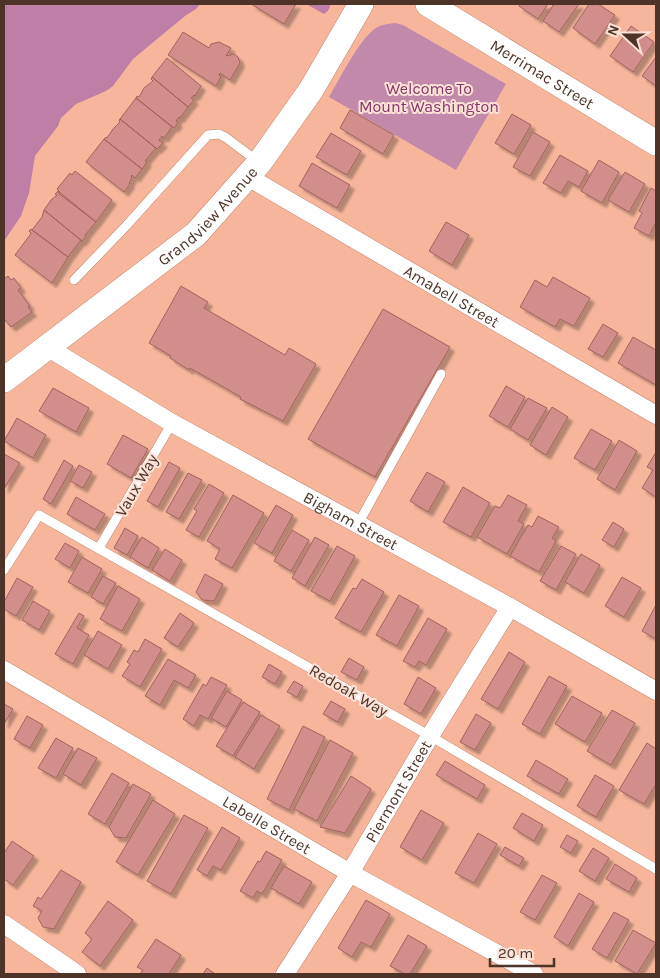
<svg xmlns="http://www.w3.org/2000/svg" width="660" height="978" font-family="Karla,sans-serif">
<style>
.green{fill:#c289ab}
.forest{fill:#bf7ea6}
.building{fill:#d28e8a;stroke:#a2625f;filter:url(#shadow)}
.lines{fill:none;stroke-linecap:round;stroke-linejoin:round}
.lane-casing{stroke:#c0836b;stroke-width:10}
.street-casing{stroke:#c0836b;stroke-width:19}
.secondary-casing{stroke:#c0836b;stroke-width:26}
.lane{stroke:#fff;stroke-width:9}
.street{stroke:#fff;stroke-width:18}
.secondary{stroke:#fff;stroke-width:25}
.labels{text-anchor:middle;stroke-width:4;stroke-linejoin:round;paint-order:stroke}
.street-label{font-size:16px;fill:#4d3328;stroke:#fce1d6}
.park-label{font-size:16px;fill:#85366a;stroke:#fce1d6}
</style>
<defs>
<filter id="shadow"><feDropShadow dx="4.5" dy="4.5" stdDeviation="1" flood-color="#0004"/></filter>
</defs>
<rect width="100%" height="100%" fill="#f7b69c"/>
<!-- green -->
<path class="green" d="M395,23L403,25L506,84L456,170L329,97C339,80 360,38 376,28C382,24 388,24 395,23Z"/>
<!-- forest -->
<path class="forest" d="M4,4H200L196,9L185,16L133,59L113,86L106,91L76,104L61,118L58,126L35,156L29,193L21,216L4,241Z
M306,4H330C330,9 328,11 324,14Z"/>
<!-- building -->
<path class="building" d="M251,4H296L284,24Z
M520,4H548L538,19L519,6Z
M554,4H579L559,32L543,21Z
M589,4H598L615,15L595,44L573,28Z
M631,26L654,42L633,72L610,56Z
M183,32L209,48L211,44L219,42L231,48L226,56L234,54L238,57L240,63L230,80L220,73L219,75L221,77L216,86L168,55Z
M656,57V86L642,76Z
M167,58L201,86L195,96L194,95L191,98L194,100L188,107L152,77Z
M152,77L188,107L180,118L179,117L176,121L178,123L174,128L136,98L137,96L139,97L144,88L153,81L151,79Z
M136,98L172,127L164,138L162,136L159,140L163,143L157,149L120,119Z
M350,110L394,135L383,154L340,128Z
M512,114L531,125L514,154L495,143Z
M120,119L156,148L145,161L147,162L142,169L104,139L106,137L107,138L113,129L120,122L119,120Z
M533,132L550,142L530,176L513,167Z
M331,133L361,151L347,175L316,157Z
M104,139L142,169L135,178L132,175L131,177L132,178L129,183L130,184L124,192L86,162Z
M560,155L588,171L579,187L568,181L561,193L543,183Z
M599,160L619,172L602,203L581,191Z
M312,163L350,185L337,208L299,186Z
M75,171L112,200L96,222L58,193L59,191L57,189L70,173L72,175Z
M625,172L645,184L629,212L608,200Z
M651,188L656,191V222L649,236L634,228L642,213L639,211Z
M58,191L96,222L85,235L86,236L82,241L44,210L51,200L57,195L55,194Z
M44,210L82,241H80L68,257L32,230L42,217Z
M446,222L469,235L452,265L429,251Z
M31,229L68,257L52,283L15,255L30,235L31,233L29,231Z
M8,276L11,280L14,278L21,288L18,290L30,306L28,307L32,312L11,327L4,319V279Z
M553,277L590,298L574,326L560,319L555,327L520,307L535,280L547,287Z
M181,286L208,302L204,308L285,355L289,348L316,364L283,421L240,399L241,397L190,368L189,370L170,358L171,356L149,343Z
M383,309L450,347L375,477L308,439Z
M603,324L618,333L603,357L588,349Z
M633,337L656,350V385L618,363Z
M506,386L525,397L508,427L489,416Z
M53,388L89,408L76,432L39,411Z
M528,398L547,408L528,440L510,429Z
M552,407L568,417L546,455L530,445Z
M17,418L46,435L33,458L4,441Z
M591,429L612,441L595,470L574,458Z
M123,435L148,449L131,478L107,464Z
M619,440L637,451L615,490L597,479Z
M656,452V497L642,488L653,470L647,467Z
M4,454L20,463L4,489Z
M64,460L73,466L51,504L43,499Z
M169,462L180,468L158,507L147,501Z
M79,465L92,472L83,488L70,481Z
M427,472L445,482L428,512L410,501Z
M188,473L202,480L179,519L166,512Z
M209,484L224,493L199,537L186,530L197,511L194,509Z
M463,487L490,503L471,537L443,522Z
M233,495L264,513L232,568L215,559L220,549L207,541Z
M508,495L527,505L518,521L524,524L507,554L477,537L495,506L500,508Z
M76,497L105,514L95,530L67,514Z
M276,505L293,515L272,553L254,543Z
M538,516L559,527L552,538L556,541L539,572L510,556L528,525L532,527Z
M613,522L624,529L614,547L602,540Z
M125,528L138,536L127,555L114,548Z
M292,530L309,540L291,571L274,561Z
M142,537L159,548L148,568L130,557Z
M315,537L329,545L305,586L292,578Z
M65,543L79,551L70,568L55,559Z
M337,546L355,556L330,601L311,591Z
M561,546L576,554L556,590L540,581Z
M165,549L182,560L170,581L152,570Z
M581,554L600,565L584,593L565,582Z
M82,557L102,569L88,593L68,582Z
M205,574L223,584L214,601L202,600L196,592Z
M103,576L116,583L103,604L91,597Z
M622,577L641,588L624,617L605,606Z
M17,578L33,587L16,616L4,609V602Z
M362,579L384,592L361,632L335,618L353,588L356,589Z
M118,586L140,599L122,631L100,619Z
M399,595L419,606L397,646L376,635Z
M33,601L50,611L39,630L22,620Z
M656,605V639L642,631Z
M79,613L84,616L77,628L89,635L73,664L55,654Z
M180,613L194,623L178,647L164,638Z
M428,618L447,629L426,665L419,661L415,667L403,661Z
M98,631L122,645L108,669L84,655Z
M145,639L162,649L140,687L122,676L130,664L127,662L134,650L138,652Z
M509,652L525,662L498,709L481,699Z
M349,658L364,667L357,680L341,672Z
M168,659L196,675L188,688L174,680L160,705L145,696Z
M269,664L282,672L275,684L262,677Z
M549,676L567,686L540,734L522,724Z
M211,677L227,685L208,719L200,715L194,726L183,719L203,684L206,686Z
M418,677L436,688L421,714L404,704Z
M294,681L303,686L297,697L287,692Z
M227,691L242,700L226,727L211,718Z
M572,696L602,713L585,742L555,724Z
M331,701L345,709L338,722L323,714Z
M243,702L260,712L233,756L216,746Z
M4,704L13,709L4,724Z
M612,710L635,723L611,765L587,751Z
M476,714L491,723L475,750L460,742Z
M261,715L280,726L254,769L235,757Z
M27,716L43,725L30,748L14,739Z
M303,726L325,737L289,810L267,799Z
M56,738L73,748L56,778L38,768Z
M330,740L353,753L317,821L294,809Z
M647,743L656,749V784L644,804L619,790Z
M78,748L97,758L81,785L63,774Z
M536,760L568,779L559,794L527,776Z
M445,761L485,785L477,799L436,775Z
M112,773L129,783L105,824L88,814Z
M595,775L614,786L596,817L577,806Z
M351,776L371,789L345,833L320,827Z
M133,784L151,794L126,838L115,837L109,827Z
M153,800L175,814L138,875L116,862Z
M421,810L444,823L422,860L400,847Z
M522,813L543,825L534,841L513,828Z
M184,815L208,828L171,894L147,881Z
M222,827L240,838L221,870L213,866L207,876L197,870Z
M478,833L497,844L474,883L455,873Z
M567,835L578,841L571,853L560,847Z
M12,841L34,856L13,885L4,879V853Z
M505,847L524,858L519,866L500,855Z
M593,848L609,858L595,881L579,871Z
M266,851L282,860L262,894L257,891L253,898L240,891L258,861L260,862Z
M615,864L637,878L629,892L606,879Z
M284,866L312,882L299,904L271,888Z
M61,870L81,882L54,929L43,927L38,918L42,911L33,906L38,897L41,899Z
M542,875L557,883L535,920L520,912Z
M579,893L594,902L568,946L554,937Z
M366,900L390,914L371,947L361,942L352,957L338,948Z
M108,901L133,920L100,966L82,952L92,939L85,933Z
M614,912L629,920L607,958L592,949Z
M633,930L656,943L637,974L615,961Z
M408,935L427,946L410,974H405L390,966Z
M156,939L181,955L169,974H140L143,970L137,967Z
M207,968L215,974H203Z"/>
<g class="lines">
<defs>
<path id="lane" d="M74,280L126,226L208,135L219,134L225,137L257,161
M358,524L441,374
M99,548L172,423
M4,570L39,515L430,736L656,869"/>
<g id="street">
<path id="s1" d="M248,177L656,415"/>
<path id="s2" d="M47,347L172,423L510,607L656,691"/>
<path id="s3" d="M4,670L350,873L534,974"/>
<path d="M4,924L77,974"/>
<path id="s4" d="M285,974L350,873L430,736L510,607"/>
</g>
<g id="secondary">
<path id="s5" d="M428,4L656,143"/>
<path id="s6" d="M4,380L196,234L260,162L311,90L361,4"/>
</g>
</defs>
<!-- lane casing -->
<use href="#lane" class="lane-casing"/>
<!-- street casing -->
<use href="#street" class="street-casing"/>
<!-- secondary casing -->
<use href="#secondary" class="secondary-casing"/>
<!-- lane -->
<use href="#lane" class="lane"/>
<!-- street -->
<use href="#street" class="street"/>
<!-- secondary -->
<use href="#secondary" class="secondary"/>
</g>
<g class="labels">
<!-- street labels -->
<g class="street-label">
<text dy="6" stroke="none"><textPath href="#s5" startOffset="134">Merrimac Street</textPath></text>
<text dy="6" stroke="none"><textPath href="#s6" startOffset="262">Grandview Avenue</textPath></text>
<text dy="6" stroke="none"><textPath href="#s1" startOffset="236">Amabell Street</textPath></text>
<text transform="translate(136 485) rotate(-60)" y="6">Vaux Way</text>
<text dy="6" stroke="none"><textPath href="#s2" startOffset="350">Bigham Street</textPath></text>
<text transform="translate(349 690) rotate(30)" y="6">Redoak Way</text>
<text dy="6" stroke="none"><textPath href="#s4" startOffset="215">Piermont Street</textPath></text>
<text dy="6" stroke="none"><textPath href="#s3" startOffset="305">Labelle Street</textPath></text>
</g>
<!-- park labels -->
<g class="park-label">
<text x="429" y="94">Welcome To<tspan x="429" dy="18">Mount Washington</tspan></text>
</g>
</g>
<!-- border -->
<rect width="660" height="978" fill="none" stroke="#4d3328" stroke-width="10"/>
<!-- north arrow -->
<g transform="translate(625 35) rotate(291)" stroke="#fce1d6" stroke-width="4" paint-order="stroke">
<path d="M0-4L9 19L0 12L-9 19Z" fill="#4d3328"/>
<text y="-8" font-size="14" font-weight="bold" text-anchor="middle" fill="#4d3328">N</text>
</g>
<!-- scale -->
<path d="M490 958v8h64v-8" fill="none" stroke="#4d3328" stroke-width="2.5"/>
<text x="498" y="958" font-size="15" fill="#4d3328" stroke="#fce1d6" stroke-width="4" paint-order="stroke">20 m</text>
</svg>
